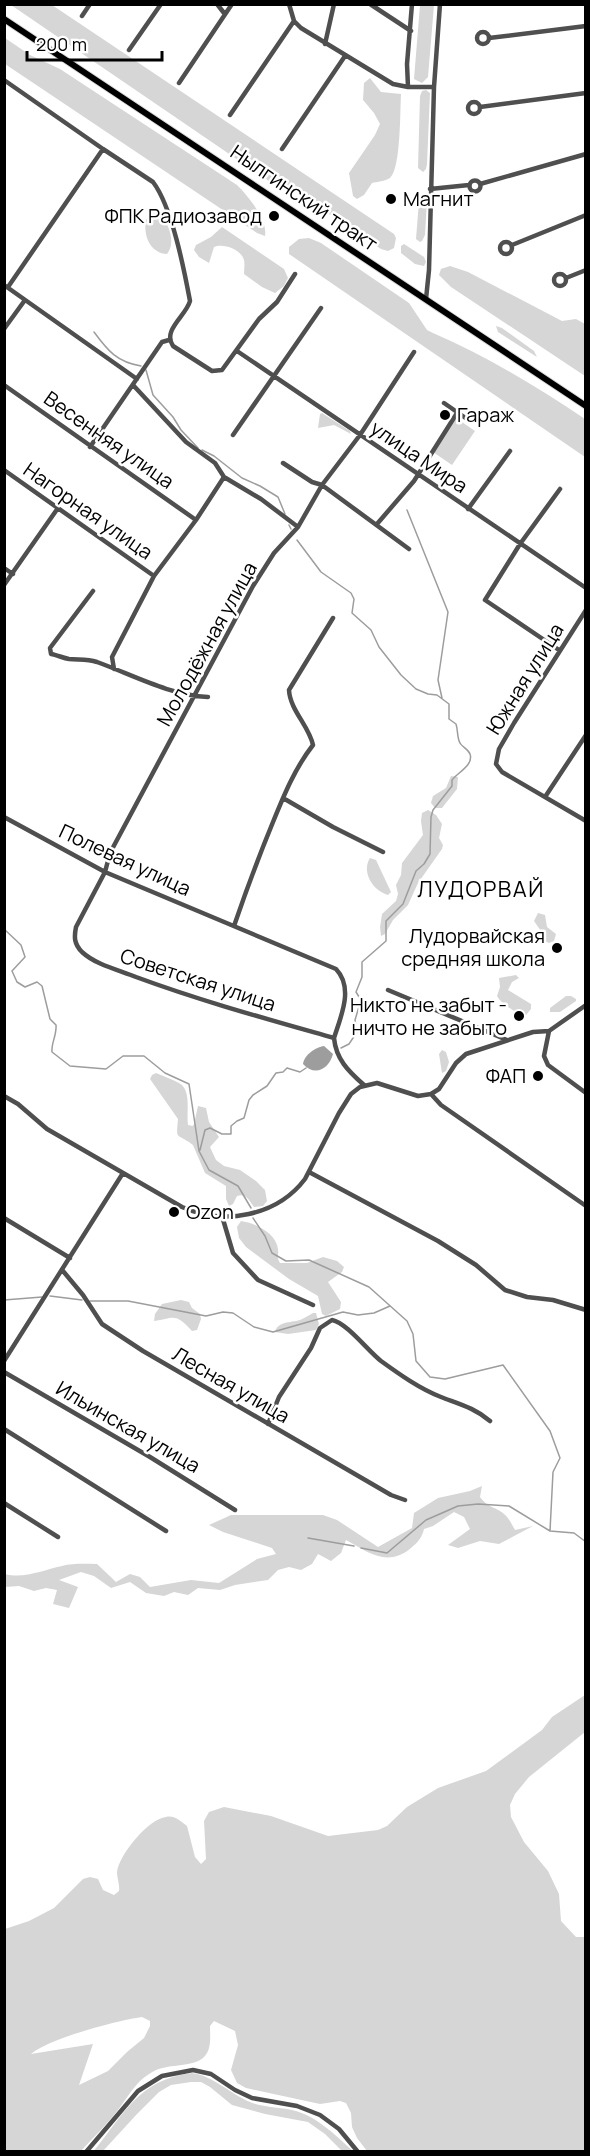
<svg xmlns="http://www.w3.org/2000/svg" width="590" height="2156" font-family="Manrope,sans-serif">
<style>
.green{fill:#d6d6d6;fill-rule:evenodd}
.water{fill:#9d9d9d}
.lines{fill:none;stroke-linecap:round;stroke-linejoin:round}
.stream{stroke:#9d9d9d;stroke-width:1.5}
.major-casing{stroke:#dbdbdb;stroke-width:8}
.minor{stroke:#4f4f4f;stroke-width:4.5}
.major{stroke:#000;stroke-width:6}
.poi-dot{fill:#000;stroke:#fff;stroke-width:2}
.labels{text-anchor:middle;stroke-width:5;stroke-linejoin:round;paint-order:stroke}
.street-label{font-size:20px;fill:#000;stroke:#fff}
.poi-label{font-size:20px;fill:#000;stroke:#fff;text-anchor:end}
.quarter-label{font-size:22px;letter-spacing:1.5px;fill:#000;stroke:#fff}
</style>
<rect width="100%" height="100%" fill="#fff"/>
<!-- green -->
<path class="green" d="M11,5H52L394,234L396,238L394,248L388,251L381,249L275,178L269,181Z
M420,5H434L428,77L422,83L414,79Z
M5,38L30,55L60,69L237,185C248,196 268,220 265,236L257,233L5,64Z
M370,78L381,92L401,94C400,110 401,168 390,178C385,181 377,182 372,183L364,195L357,199L353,196L349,173L375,135L380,124L374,113L363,100L364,83Z
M426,90L430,93L427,164L426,169L423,172L418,168L420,96L422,91Z
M424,197L427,200L425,235L422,241L420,242L416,239L419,201Z
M152,213L162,215C169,226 176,243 167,254C150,253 143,235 146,220Z
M222,227L284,269L288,278L284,286L275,293L262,287L244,274C244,270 245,264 244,260C241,249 223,243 214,247L209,263L199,257L194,250L196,245L211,237Z
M309,238L321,243L409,303L427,330L433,333C488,357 536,386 585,419V457L289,254V247L299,239Z
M404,244L424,257L426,262L424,266L415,264L401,253V246Z
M450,266L468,272L562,321L576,319L585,324V376L451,287L439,275L441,269Z
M496,326L502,328L534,351L537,357L498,332Z
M322,413L350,431L351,434L334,425L318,428L320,414Z
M456,418L475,431L452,465L433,452Z
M451,776L458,777L457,789L442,808H435L431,803L433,796L446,788Z
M428,810L436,815L442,824L439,838L443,845L442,849L418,883L408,905L393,920L385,934L381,936L380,927L382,914L396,901L398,894L396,885L401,875L402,863L423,835L421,821L422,813Z
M370,858L376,860L391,892L388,895C373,891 361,872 370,858Z
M538,913L545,915L547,927L556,934L554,941L549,943L543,940L541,931L534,921Z
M516,975L519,978L512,982L508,990L531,1004V1009L526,1015C516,1013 502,1005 497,996L500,987L499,978Z
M566,996H571L576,999V1001L560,1012H550V1008Z
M442,1050L446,1052L449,1062L446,1071L442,1073L439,1054Z
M156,1073C163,1076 172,1079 179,1083C192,1090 186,1112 188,1125L193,1126L194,1124L198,1106L206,1108L209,1122L219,1137L210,1147L216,1160L224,1166L240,1170L256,1181L265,1190L267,1201L263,1206L254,1207C249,1200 246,1193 237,1196L233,1204L229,1206L226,1199V1186L205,1173L193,1145C176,1132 176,1142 178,1119L150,1079L152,1075Z
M241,1221C255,1223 276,1233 278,1249C279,1256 276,1257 280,1263H307L323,1257L337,1261L344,1267L342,1272L328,1282L341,1302L340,1309L326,1316L322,1314L318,1296L289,1279L246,1247L239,1238L237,1227Z
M181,1300L189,1302L192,1308L200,1314L201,1319L197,1330L192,1331C175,1312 174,1318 154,1321L155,1314L162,1304Z
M313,1313H316L319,1324L316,1330L288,1334L275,1332C278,1321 290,1323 300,1320C305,1318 309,1315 313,1313Z
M482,1486L480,1497C489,1509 495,1506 504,1514C509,1518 512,1525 515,1530L533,1526L499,1544L480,1541L458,1548L448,1545L470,1529L464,1517L454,1512L433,1526L424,1529C422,1538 417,1543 411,1548C387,1568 368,1552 346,1540L341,1553L331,1561L318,1554L312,1564L301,1570L289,1567L278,1570L268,1580L235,1585L220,1590L198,1588L188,1595L174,1592L164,1596L146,1593L130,1582L111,1588L94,1576L81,1572L59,1580L78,1587L69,1608L53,1604L57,1590L46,1588L34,1591L19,1586L5,1587V1574C24,1579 43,1570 62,1566C73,1563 86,1564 97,1564L116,1582L130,1574L140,1577L150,1587L191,1580L219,1583L257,1559L276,1554L272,1548L223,1532L209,1525L231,1515H323L337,1520L378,1547L412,1528L414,1513L438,1498L470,1491Z
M585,1695V1732L529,1777L515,1794L510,1805L511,1817L524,1842L548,1871L559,1894L561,1921L576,1937H585V2151H367L357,2138L352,2127L351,2113L346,2103L340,2101L320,2104L246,2088L237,2083L231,2070L238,2045L235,2031L214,2021L210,2026C210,2036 212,2049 204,2057C194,2067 170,2064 156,2070C136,2080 131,2093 118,2110C107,2124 93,2138 81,2151H5V1929L29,1921L54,1908L83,1879L90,1877L98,1879L103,1890L114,1895L119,1891C120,1885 117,1879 117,1872C119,1855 148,1819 166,1817C174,1815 180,1821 187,1826L195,1857L201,1864L206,1859L204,1821L209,1812L224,1807L271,1816L328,1836L378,1830L387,1826L407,1807L438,1788L486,1771L542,1730L552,1717ZM142,2017L150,2021V2026L144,2038L127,2052L108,2071L79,2085L93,2044L31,2054C48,2039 118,2020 142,2017Z
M192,2073C214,2076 230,2094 250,2102C262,2107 275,2107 287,2109C314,2113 334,2134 353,2151H342L325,2134L308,2122L265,2114L232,2105L210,2087L201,2082H191L171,2085L159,2092L137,2114L103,2151L93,2152C125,2113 138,2080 192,2073Z"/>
<!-- water -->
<path class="water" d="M324,1046L333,1054C329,1069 315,1077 303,1064C304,1055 316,1047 324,1046Z"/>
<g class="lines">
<!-- stream -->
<path class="stream" d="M94,332C108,351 117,362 141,366
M146,370L153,395L173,417L181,430L198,448
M202,450L214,456L242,478L260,486L278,497L285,514
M407,510L448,612L438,680L442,698
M289,525L291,529
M297,540L321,572L351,593L354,599L352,613L371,630L379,647L401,675L416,689L428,694L437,695L449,704V719L456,724C458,730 457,738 460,743C462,747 468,749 470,754C474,765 457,773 452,780V786L433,810L431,817L430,854L424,864L416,871L403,904L386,921V941L362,962V977L356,992L361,1000L355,1020L357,1032L349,1044L341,1048
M4,929L21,945L25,957L12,971L17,982L25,987L37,982L42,986L50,1019L56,1025C57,1035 51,1043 52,1052L70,1066L106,1069L123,1056H144L165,1073L189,1084L199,1151L209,1170L238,1186L251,1208
M200,1150L205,1130L210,1128L222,1134H231V1126L237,1121L244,1118L249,1100L253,1095L267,1086L276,1073L283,1072L287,1068L300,1072L306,1068
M253,1218L265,1236L272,1253L286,1261L309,1260L369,1287L407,1321L413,1334L416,1361L430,1377L445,1379L503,1365L550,1431L560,1458L553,1472L550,1531L574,1533L586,1542
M50,1296L82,1300
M4,1300L42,1297
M90,1301H128L206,1316L223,1312L233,1313L254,1327L273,1332L343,1312L358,1315L374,1313L390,1306
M308,1538L354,1546
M361,1548L387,1553L426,1520L458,1506L478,1504L509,1506L550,1531"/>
<defs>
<path id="major" d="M4,19L586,406"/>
</defs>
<!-- major casing -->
<use href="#major" class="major-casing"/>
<!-- minor -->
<path class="minor" d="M217,4L224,13
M289,4L294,21L301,28L393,84L408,87H434
M370,4L411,31
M82,16L90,4
M477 38a6 6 0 1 1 12 0a6 6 0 1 1-12 0Z
M489,38L586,26
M325,44L334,4
M129,50L161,4
M4,80L103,149L8,287
M179,83L232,4
M408,87L407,64L412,4
M468 108a6 6 0 1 1 12 0a6 6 0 1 1-12 0Z
M480,107L586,93
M230,115L294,21
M103,149L153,182C172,207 184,269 190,301C186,316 162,330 173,346L212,371L222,370L259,319L277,302L295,274
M282,149L345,56
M469.5 186a5.5 5.5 0 1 1 11 0a5.5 5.5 0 1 1-11 0Z
M480,184L586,154
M430,189L469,185
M500 248a6 6 0 1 1 12 0a6 6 0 1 1-12 0Z
M512,245L586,215
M554 280a6 6 0 1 1 12 0a6 6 0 1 1-12 0Z
M566,278L586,270
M4,285L137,379
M426,299L429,270L434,87L440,4
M4,329L25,300
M237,351L586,588
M4,385L196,520
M133,385L186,442L215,463L224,477L261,499L298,527
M444,403L467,419
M233,435L321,308
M90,447L162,342L169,340
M283,463L312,482L322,485L409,549
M4,470L154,576
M468,509L510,451
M377,524L414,481L457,413
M4,568L13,574
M4,585L58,508
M93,591L50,648L51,654C57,655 63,658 69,659C79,660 87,659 97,662C133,675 169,695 208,697
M586,610L514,723L499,749L496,764L502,772L586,821
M559,650L485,600L520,544L560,489
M114,669L112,657L154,576L196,520L224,477
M545,797L586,735
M283,798L333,827L383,852
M4,817L105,872L336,969C354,988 341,1016 334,1038C336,1059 348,1071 364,1085
M234,926C246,891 259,856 273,822C284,795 295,768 313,745C309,726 290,710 289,690L333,618
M388,990L507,1040
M549,1031L544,1056L548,1065L586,1093
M334,1038C267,1019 201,1001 136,977C119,970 96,965 82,952C74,944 74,937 76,927L105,872L110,853L253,586L274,553L298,527L322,485L360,435L414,352
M431,1094L441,1105L586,1206
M4,1096L18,1104L47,1129L182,1207C224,1226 277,1216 305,1179L339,1113L351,1094L360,1087L377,1083L418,1096L431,1094L439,1089L456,1063L466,1054L533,1032L549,1031L586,1005
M309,1172L438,1241L476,1265L505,1290L527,1297L553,1300L586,1310
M222,1216L233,1253L258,1280L313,1305
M4,1218L70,1258
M63,1271L83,1295L102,1324L143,1351L391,1495L405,1500
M4,1361L123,1173
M4,1372L150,1457L235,1510
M268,1424L279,1397L311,1348L320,1328L332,1320C347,1323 368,1351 381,1361C399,1374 420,1389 441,1397C459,1404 475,1408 490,1421
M4,1429L166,1531
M4,1503L58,1537
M86,2152L138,2091L162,2076L193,2070L211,2074L235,2090L252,2098L297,2106L320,2115L339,2129L358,2152"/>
<!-- major -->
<use href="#major" class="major"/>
</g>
<!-- markers -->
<g class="poi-dot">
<circle cx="391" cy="199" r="6"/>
<circle cx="274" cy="216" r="6"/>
<circle cx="445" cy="415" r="6"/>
<circle cx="557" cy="948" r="6"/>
<circle cx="519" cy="1016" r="6"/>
<circle cx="538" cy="1076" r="6"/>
<circle cx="174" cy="1212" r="6"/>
</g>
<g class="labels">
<!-- street labels -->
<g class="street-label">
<text transform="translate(304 198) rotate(34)" y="7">Нылгинский тракт</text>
<text transform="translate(109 440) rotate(35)" y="7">Весенняя улица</text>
<text transform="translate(419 457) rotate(34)" y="7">улица Мира</text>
<text transform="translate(88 511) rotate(35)" y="7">Нагорная улица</text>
<text transform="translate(207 644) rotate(-61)" y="7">Молодёжная улица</text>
<text transform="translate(525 679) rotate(-58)" y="7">Южная улица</text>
<text transform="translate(125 860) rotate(25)" y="7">Полевая улица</text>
<text transform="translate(198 980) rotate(18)" y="7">Советская улица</text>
<text transform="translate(231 1385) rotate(30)" y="7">Лесная улица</text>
<text transform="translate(128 1427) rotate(30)" y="7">Ильинская улица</text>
</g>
<!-- poi labels -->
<g class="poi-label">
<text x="403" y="206" text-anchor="start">Магнит</text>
<text x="262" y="223">ФПК Радиозавод</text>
<text x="457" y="422" text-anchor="start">Гараж</text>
<text x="545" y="943">Лудорвайская<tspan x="545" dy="23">средняя школа</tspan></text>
<text x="507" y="1012">Никто не забыт -<tspan x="507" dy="23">ничто не забыто</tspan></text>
<text x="526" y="1083">ФАП</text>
<text x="186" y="1219" text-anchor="start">Ozon</text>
</g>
<!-- quarter labels -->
<g class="quarter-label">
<text x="481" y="897">ЛУДОРВАЙ</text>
</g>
</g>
<!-- border -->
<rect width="590" height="2156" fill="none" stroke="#000000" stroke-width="12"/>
<!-- scale -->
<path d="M27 51v9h135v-9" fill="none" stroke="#000000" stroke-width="3"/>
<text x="36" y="51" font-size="18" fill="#000000" stroke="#ffffff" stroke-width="4.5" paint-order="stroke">200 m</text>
</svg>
